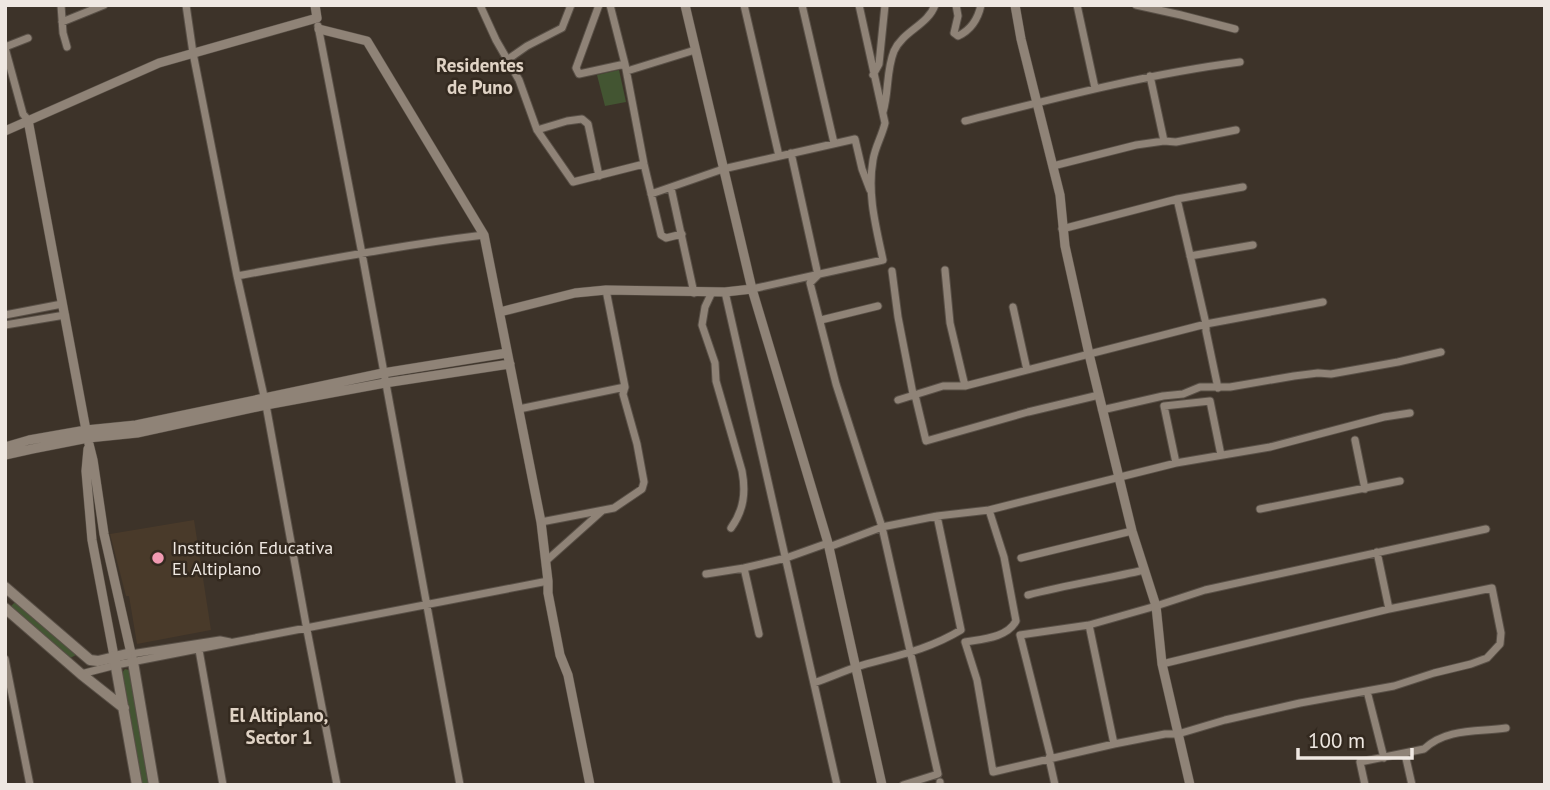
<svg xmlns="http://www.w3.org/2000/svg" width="1550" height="790" font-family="'PT Sans',sans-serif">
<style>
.built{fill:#493a2a}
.green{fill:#435532}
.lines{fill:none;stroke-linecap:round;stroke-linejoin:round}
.minor-casing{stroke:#595047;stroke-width:9}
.tertiary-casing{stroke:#595047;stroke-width:10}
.secondary-casing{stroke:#595047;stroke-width:12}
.minor{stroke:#8f8377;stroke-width:7}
.tertiary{stroke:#8f8377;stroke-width:9}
.secondary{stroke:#8f8377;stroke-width:10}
.poi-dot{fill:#f19ab2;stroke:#33291f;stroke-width:2.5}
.labels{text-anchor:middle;stroke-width:5;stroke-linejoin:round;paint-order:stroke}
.poi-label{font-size:18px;fill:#efe8e2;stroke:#33291f;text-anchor:start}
.neighbourhood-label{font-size:19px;font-weight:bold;fill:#e0d3c5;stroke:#33291f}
</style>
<rect width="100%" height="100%" fill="#3d3329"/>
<!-- built -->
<path class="built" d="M194,520L211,630L137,644L129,596H126L110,534Z"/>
<!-- green -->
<path class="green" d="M619,70L626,102L605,106L597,75Z
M16,601L76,653V655L70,658L10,607Z
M125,669L129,670L150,785H142L122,673Z"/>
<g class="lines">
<defs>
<path id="minor" d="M61,5L63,33L67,47
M186,5L193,53L237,276L266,405L307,630L337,785
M480,5L496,40L519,80L537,130L573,182L644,164
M599,5L576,68L579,74L625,64
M610,5L625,64L644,164L661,235L666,238L682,234
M744,5L779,156
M802,5L834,143
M956,5L958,16L954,33L958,36C971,30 978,19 981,5
M1077,5L1095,88
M1136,5L1181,15L1235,29
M62,22L104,5
M318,26L363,259L460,785
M5,47L28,38
M5,48L23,114L28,120
M507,60L527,46L562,28L571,5
M627,71L695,50
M873,75L879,64L885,5
M1150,76L1164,141
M883,112C889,92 886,71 894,51C903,31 928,25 935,5
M965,121C1056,98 1147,74 1240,62
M537,130L567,121L582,119L588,124L599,176
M791,153L818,275L810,283L836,384L882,527L938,774L903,785
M1053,166L1136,145L1164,141L1176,142L1236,130
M671,188L694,293
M651,194L723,169L855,139L862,169L870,190
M1177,199L1206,324V331L1218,388
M1062,229L1177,199L1243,187
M1190,256L1253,245
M945,270L950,323L965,386
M892,271L898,317L913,394
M237,276C319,261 401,245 484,235
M752,289L883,260C876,227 867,194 873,160C875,147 882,136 885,123L859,5
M712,292L705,307L702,325L715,363L716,381L742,471C746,492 744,510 731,528
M725,292L837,785
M1013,307L1027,370
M5,315L62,304
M821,320L878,306
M5,325L65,315
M915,395L926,441L1028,412L1099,395
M898,400L943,386H965L1206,324L1323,302
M519,409L625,387
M1102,410L1163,396L1183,394L1200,387H1230L1294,376L1318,373L1331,374L1398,362L1441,352
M1355,440L1365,489
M1176,463L1164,406L1210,401L1221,455
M1260,509L1400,481
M989,510L1004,557L1016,621C1007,638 982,639 965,642L977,680L993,772L1114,744L1165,734H1178L1225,720L1300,703L1394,686L1434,673L1471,664L1487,658L1500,644L1501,633L1492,588L1389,609L1162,664
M541,522L614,508L642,489L644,482L637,444L623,394L625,387L606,290
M829,547L882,527L937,516L989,510L1176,463L1270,447L1384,417L1410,413
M1377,552L1389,609
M1021,558L1132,531
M546,561L602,511
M744,568L759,634
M706,574L744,568L786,558L828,543
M1028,595C1066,585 1106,579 1144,570
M1089,625L1114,744
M199,650L223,785
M131,654L220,640L230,642
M5,659L30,785
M81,674L116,665L548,581
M814,683C828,678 842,672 856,667C894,656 926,651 961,630L937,516
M1367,691L1384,758
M1405,754L1412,785
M1049,758L1055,785
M1051,758L1020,635L1089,625L1156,606L1205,590L1486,529
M940,782V785
M1365,785L1360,762L1424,749C1446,728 1478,732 1506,728"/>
<path id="tertiary" d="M685,5L752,289L828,543L882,785
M1015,5L1021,39L1060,195L1065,246L1089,354L1132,531L1156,606L1162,664L1190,785
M319,29L367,41L484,235L541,522L548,581V593L560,655L568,675L590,785
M28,120L86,430
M5,131L159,63L317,18L315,5
M500,312L575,293L606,290L725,292L752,289
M89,444L93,460L104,534L133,662
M5,447L29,440L86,430L136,425L383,373L507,353
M88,449L86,471L92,540L114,656
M5,455L32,449L88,438L137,433L266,405L385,383L510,364"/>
<path id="secondary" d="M5,587L90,660L98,661L127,654
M5,608L81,674L124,708
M114,656L137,785
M133,662L154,785"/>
</defs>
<!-- minor casing -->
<use href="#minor" class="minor-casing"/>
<!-- tertiary casing -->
<use href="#tertiary" class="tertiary-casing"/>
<!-- secondary casing -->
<use href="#secondary" class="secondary-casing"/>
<!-- minor -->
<use href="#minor" class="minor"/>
<!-- tertiary -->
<use href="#tertiary" class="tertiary"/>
<!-- secondary -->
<use href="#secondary" class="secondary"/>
</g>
<!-- markers -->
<circle class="poi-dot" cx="158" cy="558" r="7"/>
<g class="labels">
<!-- poi labels -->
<g class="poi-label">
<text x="172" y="554">Institución Educativa<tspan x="172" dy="21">El Altiplano</tspan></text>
</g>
<!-- neighbourhood labels -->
<g class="neighbourhood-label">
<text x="480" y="72">Residentes<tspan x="480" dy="22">de Puno</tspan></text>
<text x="279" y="722">El Altiplano,<tspan x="279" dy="22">Sector 1</tspan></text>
</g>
</g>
<!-- border -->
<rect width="1550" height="790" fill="none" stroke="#efe8e2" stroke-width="14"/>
<!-- scale -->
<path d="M1298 748v10h114v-10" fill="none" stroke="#efe8e2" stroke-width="3.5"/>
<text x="1308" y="748" font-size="21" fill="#efe8e2" stroke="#33291f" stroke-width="5" paint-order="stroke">100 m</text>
</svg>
